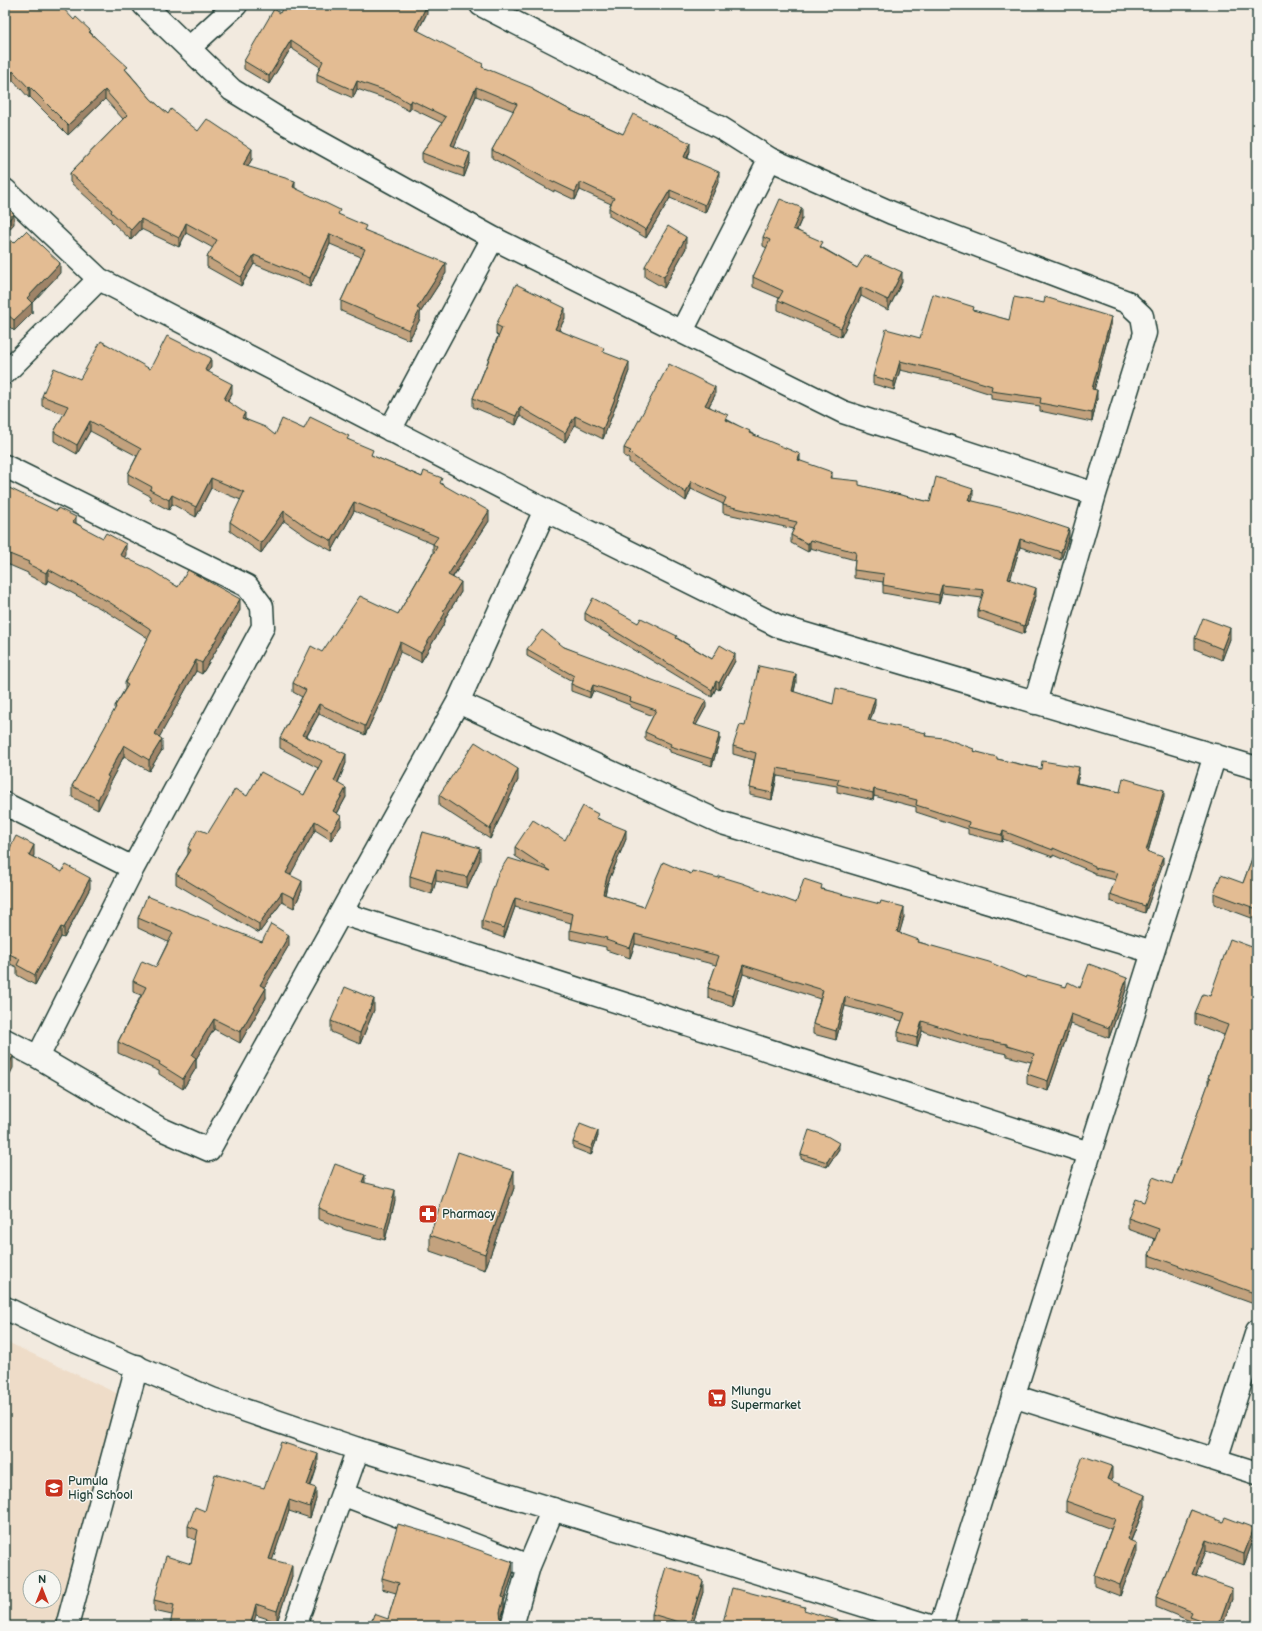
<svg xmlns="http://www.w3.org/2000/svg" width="1262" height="1631" font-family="'Balsamiq Sans',sans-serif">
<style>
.built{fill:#eedcc8;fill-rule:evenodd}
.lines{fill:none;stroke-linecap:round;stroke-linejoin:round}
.street-casing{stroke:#1f3d34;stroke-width:25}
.secondary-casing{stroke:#1f3d34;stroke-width:25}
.street{stroke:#f6f6f2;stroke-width:22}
.secondary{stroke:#f6f6f2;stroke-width:22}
.wall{fill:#c3a27e;stroke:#1f3d34}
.shaded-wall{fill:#9f8467;stroke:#1f3d34}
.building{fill:#e3bc93;stroke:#1f3d34}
.labels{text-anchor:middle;stroke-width:3;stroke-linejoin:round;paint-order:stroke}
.poi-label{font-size:12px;fill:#1f3d34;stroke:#f6f6f2;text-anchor:start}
</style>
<rect width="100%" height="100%" fill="#f2eadf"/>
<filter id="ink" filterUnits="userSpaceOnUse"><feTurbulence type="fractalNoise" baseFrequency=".025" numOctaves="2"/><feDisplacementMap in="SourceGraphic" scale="8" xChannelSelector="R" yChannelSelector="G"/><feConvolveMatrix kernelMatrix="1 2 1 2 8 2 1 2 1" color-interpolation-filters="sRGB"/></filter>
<g filter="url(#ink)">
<!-- built -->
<path class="built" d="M5,1341L129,1399L63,1626H5ZM30,1577H54V1601H30Z"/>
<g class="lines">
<defs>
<path id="street" d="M144,5L232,90L287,124L493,238L843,412L1095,494L1035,703
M481,5L721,128L770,159L892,213L1127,302L1142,316L1145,333L1095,494
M189,48L236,5
M5,190L99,279L545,510L778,626L1257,768
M682,331L770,159
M5,373L99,279
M390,430L493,238
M5,466L247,586L262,606L263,627L133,868L38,1057
M458,702L722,823L1153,952
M5,804L133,868
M341,913L1089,1153
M5,1040L38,1057L159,1128L209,1150L458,702L545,510
M1013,1396L1257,1473
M1216,1460L1257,1331
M342,1494L529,1566
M67,1626L137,1366
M295,1626L358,1449
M512,1626L529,1566L553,1509
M941,1626L1215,755"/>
<path id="secondary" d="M5,1308L63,1336L212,1399L358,1449L930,1626"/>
</defs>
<!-- street casing -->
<use href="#street" class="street-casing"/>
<!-- secondary casing -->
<use href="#secondary" class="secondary-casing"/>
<!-- street -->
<use href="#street" class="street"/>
<!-- secondary -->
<use href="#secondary" class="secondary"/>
</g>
<!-- wall -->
<path class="wall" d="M5,5L74,20L91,33L128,72L151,99L168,114L198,131L252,159L247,167L295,188L366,231L446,273L420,313V319L409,340L341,311V301L361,257L330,244L310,287L254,264L241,286L207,267V257L213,248L186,233L179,247L141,229L131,240L111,221V219L70,182V173L123,119L105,99L68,135L30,97L29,98L13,80L5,90Z
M280,13H427L418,31L483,68L533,90L572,111L623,134L690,151L688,158L719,180L705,213L670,198L646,238L609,216V208L611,204L580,190L575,200L554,190V192L492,158V150L514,111L476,96L454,146L470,161L464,177L422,162V153L442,123L411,108L409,111L392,101L357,89L353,98L317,82V74L320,67L291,48L269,84L244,69V61Z
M802,218L797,230L823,248L857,268L902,282L888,310L861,296L841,337L778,310V300L779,298L753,287V277L767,248L763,246V237Z
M14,243L60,273L32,303V313L14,331L8,325L5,329Z
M686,248L664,288L645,277V266Z
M974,311L1009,320L1111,325L1094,390L1097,399L1092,422L1040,411V406L991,399V394L950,381L900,370L894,390L873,384V376L920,338Z
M565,318L559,330L604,353L629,371L603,439L575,425L565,442L520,416L516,425L473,407V398L498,336L496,334V325Z
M211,367L208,372L232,393L228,401L245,419L275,435L304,429L349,440L373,456L422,477L442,484L489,521L453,577L461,592L445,618V622L421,662L400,652L381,701L365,735L319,714L307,736L346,763L338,783L346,797L337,814L341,826L331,840L315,830L290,875L302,890L294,908L282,902L259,933L176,884V874L188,854V848L208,833L247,796L304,795L318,768L280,748V738L302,697L293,692V683L322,652L398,614L433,553V544L354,511L332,551L308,538L284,521L261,553L230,531V522L241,500L211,488L196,517L172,504L169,510L150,500V496L128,484V474L137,456L90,431L77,454L54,441V432L64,414L42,406V396L80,379L150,369Z
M715,395L709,406L728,420L832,479L930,502L973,497L972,501L1069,537L1061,560L1020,547L1010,580L1036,596L1024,634L978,618V610L982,598L942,593L939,603L883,593V582L854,578V570L855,560L810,548L808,552L791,543V535L794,529L723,513V504L691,489L686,501L629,462V459L624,456V448Z
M5,473L7,485L6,487L76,523L126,555L124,557L178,587L240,610L202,674L196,671L159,737L162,750L149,771L124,756L109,784V788L98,810L72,797V786L115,710V706L125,689V683L148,638L109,613L48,580L46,584L28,575V573L7,564V561L5,560Z
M585,613L638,623L677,638L712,659L735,661L719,690L716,688L712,697L585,620Z
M1195,638L1230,639L1222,660L1195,649Z
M564,647L706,707L696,725L720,739L712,766L670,752V750L645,739V732L653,716L630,707V705L593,691L590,698L571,691V684L572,681L527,656V649Z
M796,682L794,692L833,704L875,705L870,721L926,736L974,751L997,759L1041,769L1079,774L1077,783L1120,792L1164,797L1148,852L1163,864L1145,913L1110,901V894L1116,880L1095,875V873L1053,855V857L1003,839L1002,842L968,834V829L916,812V807L874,796L873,800L837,792V786L777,776L772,800L749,795V788L754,760L733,754V746L745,726Z
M518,780L490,839L439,806V795Z
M598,818L626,839L607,885L605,895L644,907L691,874L796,903L822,889L904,917L899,933L919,942L1026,978L1066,987H1127L1109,1038L1071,1024L1048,1091L1027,1084V1074L1031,1062L1007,1056V1054L979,1048L922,1031L917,1047L898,1042V1032L902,1021L845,1006L836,1040L813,1034V1024L820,999L743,974L733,1006L708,998V988L716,965L635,944L630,958L606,950V947L570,939V930L571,923L515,907L504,938L482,930V921L526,863L515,856V847L565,840Z
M423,832L480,860L467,888L436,881L432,894L410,887V876Z
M1257,845V920L1214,904V893L1243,883Z
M34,855L33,857L90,888L64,938L61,937L35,985L17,975V967L5,962V858Z
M138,918L262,942L289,945L264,987L266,998L240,1043L214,1029L196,1059V1068L183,1089L159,1074V1071L118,1053V1042L141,995L133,992V981L156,967L168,942L138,928Z
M1257,933V1296L1254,1304L1149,1266V1255L1155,1239L1128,1229V1218L1144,1202L1172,1184L1208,1085V1078L1224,1035L1195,1024V1013L1252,947Z
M374,1010L360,1044L331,1032V1021Z
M598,1136L591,1155L573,1148V1142Z
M839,1149L827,1167L801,1159V1154Z
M365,1183L395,1201L385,1240L346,1230L318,1219V1208Z
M514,1188L485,1270L430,1251V1235Z
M318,1464L311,1486L316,1499L310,1518L289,1511L272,1560L292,1576L277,1622L256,1615H172L154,1611V1600L191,1564L196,1540L188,1537V1526L205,1511L264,1488Z
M1112,1478L1111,1481L1145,1506L1131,1541L1136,1554L1120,1596L1094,1586V1575L1111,1529L1066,1512V1501Z
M1191,1510L1254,1538L1244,1565L1206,1551L1196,1575L1232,1599L1222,1626H1190V1621L1156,1607V1597Z
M513,1573L504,1602V1609L501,1619V1626L388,1619L396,1593L382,1589V1578Z
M703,1592L692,1626H655L652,1625V1614Z"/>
<!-- shaded-wall -->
<path class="shaded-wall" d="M427,5V13L415,37V29Z
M291,40V48L269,84V76Z
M13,71V80L5,90V80Z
M357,81V89L353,98V90Z
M30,87V97L29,98V88Z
M476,87V96L451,154V145Z
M105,90V99L68,135V125Z
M411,100V108L409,111V103Z
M690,143V151L684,165V157Z
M252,149V159L243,175V165Z
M470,153V161L464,177V169Z
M719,172V180L705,213V205Z
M295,181V191L293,187Z
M580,182V190L575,200V192Z
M670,190V198L646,238V230Z
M802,208V218L793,238V229Z
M14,214V224L5,234V224Z
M141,219V229L131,240V230Z
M186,223V233L179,247V238Z
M330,234V244L310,287V278Z
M686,237V248L664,288V277Z
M254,255V264L241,286V277Z
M60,263V273L32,303V313L14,331V320L27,298Z
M446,263V273L420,313V319L409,340V330L417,308Z
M902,272V282L888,310V300Z
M861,287V296L841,337V328Z
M565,308V318L555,338V329Z
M8,315V325L5,329V319Z
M1111,317V325L1092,398V389Z
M211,358V367L205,379V370Z
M900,361V370L894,390V382Z
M629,362V371L603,439V429Z
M232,384V393L224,408V399Z
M715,387V395L705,413V405Z
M1097,390V399L1092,422V413Z
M520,407V416L516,425V416Z
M245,413V423L242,418Z
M575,416V425L565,442V433Z
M90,421V431L77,454V445Z
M800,454V462L798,460Z
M832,472V480L830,478Z
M7,474V485L5,490V479Z
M211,478V488L196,517V507Z
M691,481V489L686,501V493Z
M973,489V497L969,508V500Z
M172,495V504L169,510V500Z
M354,502V511L332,551V541Z
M284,511V521L261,553V543Z
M489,511V521L448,584V575Z
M76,517V528L73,522Z
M1069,529V537L1061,560V552Z
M1020,539V547L1008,587V579Z
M810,540V548L808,552V544Z
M126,544V555L120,566V555Z
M48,569V580L46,584V573Z
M461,582V592L445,618V622L421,662V653L443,611Z
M942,585V593L939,603V595Z
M1036,588V596L1024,634V626Z
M240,599V610L202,674V663Z
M1230,628V639L1222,660V649Z
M400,642V652L381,701L365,735V726Z
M735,654V661L719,690V683Z
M196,660V671L155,745V734Z
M796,674V682L792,699V691Z
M716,681V688L712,697V690Z
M593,685V691L590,698V692Z
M875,698V705L868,728V720Z
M706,700V707L693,731V724Z
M319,704V714L302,744V735Z
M720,733V739L712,766V759Z
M162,739V750L149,771V760Z
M124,745V756L109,784V788L98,810V799L107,776Z
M346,754V763L334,791V781Z
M1079,767V774L1075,790V783Z
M777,768V776L772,800V793Z
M518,769V780L490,839V829Z
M346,788V797L333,821V811Z
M874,789V796L873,800V793Z
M1164,790V797L1146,858V851Z
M341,816V826L331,840V831Z
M315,821V830L286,883V873Z
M626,830V839L607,885L603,904V894L607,876Z
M1003,831V839L1002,842V835Z
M34,845V855L29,865V855Z
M480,848V860L467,888V877Z
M1163,857V864L1145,913V906Z
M436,870V881L432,894V883Z
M90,878V888L64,938V928Z
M302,881V890L294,908V898Z
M282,892V902L259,933V924Z
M515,898V907L504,938V928Z
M904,907V917L897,942V932Z
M61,927V937L35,985V975Z
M635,934V944L630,958V948Z
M289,935V945L260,995V985Z
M743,965V974L733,1006V996Z
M1127,978V987L1109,1038V1028Z
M266,988V998L240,1043V1032Z
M845,997V1006L836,1040V1031Z
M374,999V1010L360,1044V1033Z
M1071,1014V1024L1048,1091V1081Z
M214,1019V1029L196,1059V1068L183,1089V1079L192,1055Z
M922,1021V1031L917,1047V1038Z
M13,1056V1068L5,1084V1072Z
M598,1131V1136L591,1155V1149Z
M839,1143V1149L827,1167V1162Z
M514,1171V1188L485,1270V1254Z
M365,1175V1186L362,1182Z
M395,1190V1201L385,1240V1229Z
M1257,1285V1296L1254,1304V1293Z
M318,1454V1464L307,1495V1485Z
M1112,1466V1478L1107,1491V1479Z
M316,1488V1499L310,1518V1507Z
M1145,1495V1506L1127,1550V1539Z
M289,1500V1511L269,1570V1559Z
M1254,1528V1538L1244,1565V1554Z
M1206,1540V1551L1192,1584V1574Z
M1136,1543V1554L1120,1596V1585Z
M513,1562V1573L504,1602V1609L500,1623V1612L502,1597Z
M292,1565V1576L277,1622V1611Z
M703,1581V1592L692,1626H689Z
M1232,1588V1599L1222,1626H1218Z
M256,1604V1615L253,1626H250Z"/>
<!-- building -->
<path class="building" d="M5,5H60L74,20L76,17L91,31L89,32L128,67L125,69L151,99L168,114L171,109L198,131L207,119L252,149L243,165L295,181L293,187L340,210L338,214L366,226L364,230L446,263L417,308L420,310L409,330L341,301L365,249L330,234L310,278L254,255L241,277L207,257L217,240L186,223L179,238L141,219L131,230L111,212L112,210L70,173L127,115L105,90L68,125L30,87L29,88L13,71L5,80Z
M284,5H427L415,29L483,64L482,67L533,88V90L572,111L623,134L633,114L690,143L684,157L719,172L705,205L670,190L646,230L609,208L614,198L580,182L575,192L554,182V183L492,150L517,104L476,87L451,145L470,153L464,169L422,153L446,117L411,100L409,103L392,93L357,81L353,90L317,74L323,61L291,40L269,76L244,61L274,9L280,13Z
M780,199L802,208L793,229L823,242L820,247L857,268L865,255L902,272L888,300L861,287L841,328L778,300L783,291L753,277L770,240L763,237Z
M5,205L14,214L5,224Z
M668,226L686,237L664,277L645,266Z
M26,231L60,263L27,298L32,303L14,320L8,315L5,319V235L14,243Z
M516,284L565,308L555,329L604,348L603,352L629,362L603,429L575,416L565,433L520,407L516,416L473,398L502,328L496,325Z
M933,294L974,307L973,310L1009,320L1014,297L1044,303L1045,297L1111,317L1092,389L1097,390L1092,413L1040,403L1041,398L991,391L992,386L950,373L900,361L894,382L873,376L886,329L920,338Z
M167,336L211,358L205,370L232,384L224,399L245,413L242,418L265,427L275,435L282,419L304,429L310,417L349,436L347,439L373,450L371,455L422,477L424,471L442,478L440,483L489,511L448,575L461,582L443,611L445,613L421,653L400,642L381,691L365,726L319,704L302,735L346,754L334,781L346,788L333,811L341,816L331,831L315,821L286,873L302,881L294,898L282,892L259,924L176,874L191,850L188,848L198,829L208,833L235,789L247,796L261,772L304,795L322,761L280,738L306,690L293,683L311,646L322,652L360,596L398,614L437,547L433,544L438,537L354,502L332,541L308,528L284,511L261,543L230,522L244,492L211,478L196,507L172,495L169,500L150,490L152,487L128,474L141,449L90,421L77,445L54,432L68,406L42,396L54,368L80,379L101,341L150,369Z
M669,364L715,387L705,405L728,415L726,420L750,431L749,433L800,454L798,460L832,472L830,478L859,481V485L930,502L936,477L973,489L969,500L1015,511L1069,529L1061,552L1020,539L1008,579L1036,588L1024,626L978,610L984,590L942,585L939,595L883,585L884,574L854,570L856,552L810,540L808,544L791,535L797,522L723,505L726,498L691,481L686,493L629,453L631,451L624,448Z
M5,473L7,474L5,479Z
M5,486L57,511L58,508L76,517L73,522L103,538L106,533L126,544L120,555L151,570L178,587L188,570L240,599L202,663L196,660L155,734L162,739L149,760L124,745L107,776L109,777L98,799L72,786L116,707L115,706L128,685L125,683L152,630L109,602L48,569L46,573L28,564L29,562L7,553L8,550L5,549Z
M593,598L638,623L641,618L677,636L676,638L712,659L720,645L735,654L719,683L716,681L712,690L585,613Z
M1203,618L1230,628L1222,649L1195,638Z
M542,630L564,647L706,700L693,724L720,733L712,759L670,746L671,744L645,732L656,710L630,701L631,698L593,685L590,692L571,684L574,676L527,649Z
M759,666L796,674L792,691L833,704L836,688L875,698L868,720L926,733L925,736L944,738L974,749L973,751L997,757V759L1041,769L1042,761L1079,767L1075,783L1120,792L1123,778L1164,790L1146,851L1163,857L1145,906L1110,894L1118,873L1095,868V866L1053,848V850L1003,831L1002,835L968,827L969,822L916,805L917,800L874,789L873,793L837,784L839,779L777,768L772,793L749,788L756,753L733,746L740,725L745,726Z
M475,742L518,769L490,829L439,795Z
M583,806L598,814L596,818L626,830L607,876L603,894L644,907L663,862L691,874L692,871L719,878V876L742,883L796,903L804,879L822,885L821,889L880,904L881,901L904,907L897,932L919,940L918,942L989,962L1026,978L1027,976L1066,987L1068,982L1080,988L1089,964L1127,978L1109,1028L1071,1014L1048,1081L1027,1074L1034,1054L1007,1046V1044L979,1039L922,1021L917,1038L898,1032L905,1013L845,997L836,1031L813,1024L823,990L743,965L733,996L708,988L719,956L635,934L630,948L606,940L607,938L570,930L573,914L515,898L504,928L482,921L498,874L508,858L551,871L515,847L533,820L565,840Z
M423,832L480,848L467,877L436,870L432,883L410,876Z
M16,836L34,845L29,855L62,872L66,865L90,878L64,928L61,927L35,975L17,965L20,959L5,952V858Z
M1257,845V909L1214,893L1221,875L1243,883Z
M147,896L262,942L271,924L289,935L260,985L266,988L240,1032L214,1019L192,1055L196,1058L183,1079L159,1064L160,1062L118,1042L146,987L133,981L142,961L156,967L173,933L138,918Z
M1257,933V1285L1254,1293L1149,1255L1159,1229L1128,1218L1135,1199L1144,1202L1153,1177L1172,1184L1210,1079L1208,1078L1228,1025L1195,1013L1203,994L1210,996L1230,939L1252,947Z
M345,987L374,999L360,1033L331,1021Z
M5,1052L13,1056L5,1072Z
M580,1124L598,1131L591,1149L573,1142Z
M809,1130L827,1136L839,1143L827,1162L801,1154Z
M458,1152L514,1171L485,1254L430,1235Z
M335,1164L365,1175L362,1182L395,1190L385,1229L346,1219L318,1208Z
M281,1442L318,1454L307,1485L316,1488L310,1507L289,1500L269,1559L292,1565L277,1611L256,1604L250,1626H170L174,1605L154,1600L166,1556L191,1564L198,1530L188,1526L195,1507L205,1511L215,1474L264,1488Z
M1083,1456L1112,1466L1107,1479L1145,1495L1127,1539L1136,1543L1120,1585L1094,1575L1115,1519L1066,1501Z
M1191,1510L1223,1522L1225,1517L1254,1528L1244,1554L1206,1540L1192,1574L1232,1588L1218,1626L1190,1616L1192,1612L1156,1597Z
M398,1524L439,1536L513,1562L502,1597L504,1598L500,1612L501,1620L500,1626H370L374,1614L388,1619L399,1583L382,1578Z
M666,1567L700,1577V1579L703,1581L689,1625L652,1614Z
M732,1588L805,1607L804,1610L856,1626H722Z
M1257,1616V1624L1255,1623Z
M860,1624L867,1626H859Z"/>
</g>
<!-- icons -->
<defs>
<symbol id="pharmacy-square" viewBox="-11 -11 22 22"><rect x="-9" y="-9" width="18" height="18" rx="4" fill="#c8321e" stroke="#f6f6f2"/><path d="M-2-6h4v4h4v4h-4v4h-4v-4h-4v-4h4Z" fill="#fff"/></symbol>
<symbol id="supermarket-square" viewBox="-11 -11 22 22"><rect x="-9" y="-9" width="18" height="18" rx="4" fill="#c8321e" stroke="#f6f6f2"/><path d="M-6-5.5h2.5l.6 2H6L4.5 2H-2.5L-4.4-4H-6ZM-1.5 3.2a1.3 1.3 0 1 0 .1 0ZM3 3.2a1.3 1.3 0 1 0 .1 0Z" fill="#fff"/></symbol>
<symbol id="school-square" viewBox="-11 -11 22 22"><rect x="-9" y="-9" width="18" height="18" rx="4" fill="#c8321e" stroke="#f6f6f2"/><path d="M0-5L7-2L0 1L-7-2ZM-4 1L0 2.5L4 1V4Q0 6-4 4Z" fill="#fff"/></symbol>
</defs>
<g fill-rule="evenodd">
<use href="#pharmacy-square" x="417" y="1203" width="22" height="22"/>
<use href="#supermarket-square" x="706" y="1387" width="22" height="22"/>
<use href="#school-square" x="43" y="1477" width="22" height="22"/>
</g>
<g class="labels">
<!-- poi labels -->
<g class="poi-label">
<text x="442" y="1218">Pharmacy</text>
<text x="731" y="1395">Mlungu<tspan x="731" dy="14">Supermarket</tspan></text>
<text x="68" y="1485">Pumula<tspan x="68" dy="14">High School</tspan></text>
</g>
</g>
<!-- margin -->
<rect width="1262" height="1631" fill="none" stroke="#f6f6f2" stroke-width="20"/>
<rect x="10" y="10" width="1242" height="1611" fill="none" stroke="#1f3d34" stroke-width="1.5" filter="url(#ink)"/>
<!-- north arrow -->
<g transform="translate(42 1589)"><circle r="19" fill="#f6f6f2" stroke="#a0aca6"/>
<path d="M0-3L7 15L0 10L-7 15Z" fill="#c8321e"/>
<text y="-6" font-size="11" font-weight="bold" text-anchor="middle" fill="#1f3d34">N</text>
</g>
</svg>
